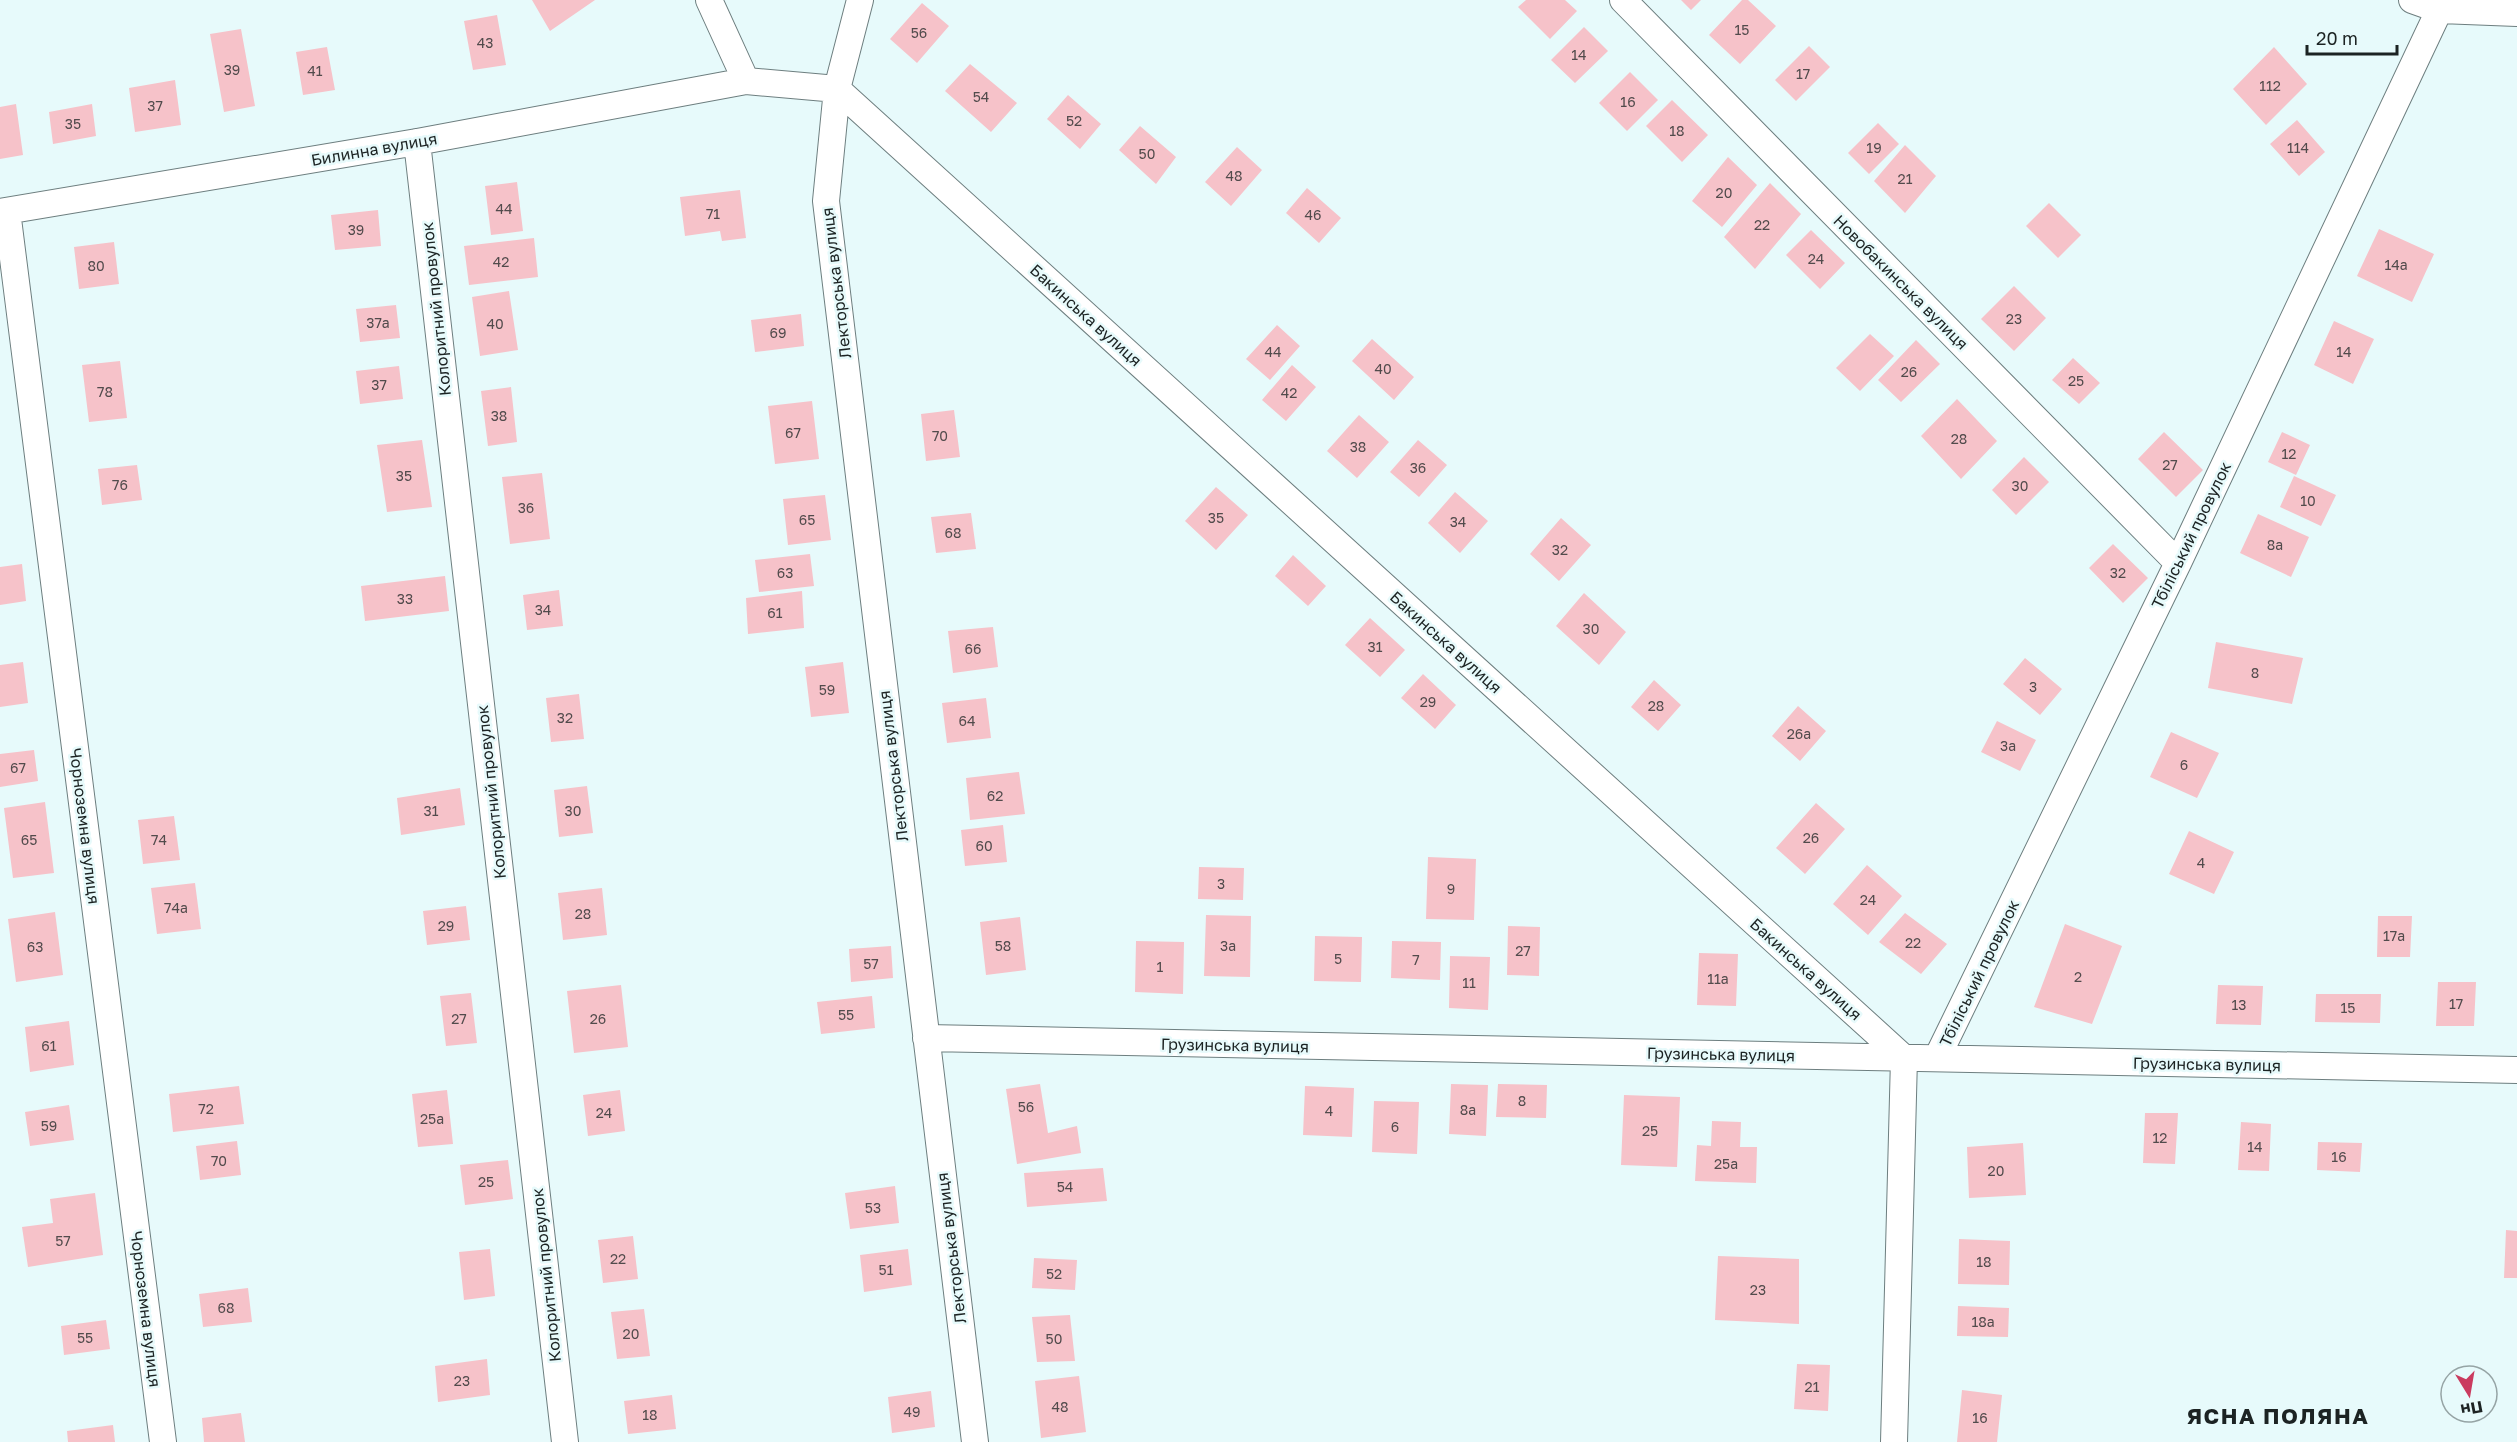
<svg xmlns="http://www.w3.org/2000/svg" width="2517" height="1442" font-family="'Golos Text',sans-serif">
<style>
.building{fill:#f6c2c9}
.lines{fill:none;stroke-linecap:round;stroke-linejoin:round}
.street-casing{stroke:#6d7e7f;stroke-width:28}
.street{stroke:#fff;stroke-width:26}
.labels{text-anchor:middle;stroke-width:5;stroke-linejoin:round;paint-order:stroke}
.number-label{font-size:14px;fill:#524b4c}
.street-label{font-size:16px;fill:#1c2323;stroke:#e7fafb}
.district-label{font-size:22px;font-weight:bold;letter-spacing:1.5px;fill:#1c2323;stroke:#e7fafb}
</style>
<rect width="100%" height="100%" fill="#e7fafb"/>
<!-- building -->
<path class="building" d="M532,0H595L550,31Z
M1526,0H1565L1577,11L1550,39L1518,7Z
M1681,0H1701L1691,10Z
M1742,0H1748L1776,26L1740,64L1709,35Z
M922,3L949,26L917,63L890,39Z
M497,15L506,65L473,70L464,21Z
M1584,27L1608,51L1575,83L1551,60Z
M241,29L255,106L224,112L210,34Z
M1809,46L1830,67L1796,101L1775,80Z
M327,47L335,90L303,95L296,52Z
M2274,47L2307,84L2266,125L2233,89Z
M970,64L1017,103L991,132L945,91Z
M1630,72L1658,100L1627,131L1599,103Z
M175,80L181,125L135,132L129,88Z
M1068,95L1101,124L1080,149L1047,119Z
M1672,100L1708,135L1682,162L1646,126Z
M16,104L23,155L0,159V107Z
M92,104L96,136L53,144L49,112Z
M2297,120L2325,152L2299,176L2270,144Z
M1878,123L1899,144L1869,174L1848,153Z
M1140,126L1176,157L1156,184L1119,150Z
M1905,145L1936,176L1905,213L1874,181Z
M1237,147L1262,170L1231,206L1205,182Z
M1728,157L1757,185L1722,227L1692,201Z
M517,182L523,231L491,235L485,186Z
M1770,183L1801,214L1755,269L1724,237Z
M1307,188L1341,218L1319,243L1286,213Z
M740,190L746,238L722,241L720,231L685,236L680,197Z
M2049,203L2081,235L2058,258L2026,226Z
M378,210L381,246L335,250L331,215Z
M2379,229L2434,254L2412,302L2357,276Z
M1811,230L1845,263L1820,289L1786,255Z
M534,238L538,277L469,285L464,246Z
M114,242L119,284L79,289L74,247Z
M2014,286L2046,318L2014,351L1981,319Z
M509,291L518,350L480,356L472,297Z
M396,305L400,338L360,342L356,309Z
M801,314L804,346L755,352L751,320Z
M2334,321L2374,339L2353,384L2314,365Z
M1277,325L1300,346L1270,380L1246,359Z
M1870,334L1894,356L1860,391L1836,368Z
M1372,339L1414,377L1394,400L1352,361Z
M1916,340L1940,364L1901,402L1878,380Z
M2073,358L2100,383L2079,404L2052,380Z
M120,361L127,418L89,422L82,365Z
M1292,365L1316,387L1286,421L1262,400Z
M399,366L403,399L360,404L356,371Z
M511,387L517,442L488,446L481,391Z
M1957,399L1997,441L1961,479L1921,436Z
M812,401L819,459L775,464L768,406Z
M954,410L960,457L926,461L921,414Z
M1359,415L1389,442L1357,478L1327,451Z
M2164,432L2203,470L2176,497L2138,459Z
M2282,432L2310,445L2296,475L2268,462Z
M422,440L432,507L387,512L377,445Z
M1418,440L1447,465L1419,497L1390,472Z
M2024,457L2049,482L2016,515L1992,490Z
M137,465L142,500L102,505L98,469Z
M542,473L550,539L510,544L502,477Z
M2294,476L2336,495L2321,526L2280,507Z
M1216,487L1248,515L1216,550L1185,521Z
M1455,492L1488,521L1460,553L1428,523Z
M825,495L831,540L788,545L783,499Z
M971,513L976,549L936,553L931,517Z
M2258,514L2309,537L2291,577L2240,553Z
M1561,518L1591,545L1559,581L1530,554Z
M2113,544L2148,578L2123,603L2089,568Z
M810,554L814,586L759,592L755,560Z
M1293,555L1326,586L1308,606L1275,576Z
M22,564L26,601L0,605V567Z
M445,576L449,611L365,621L361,586Z
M559,590L563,626L527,630L523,595Z
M802,591L804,628L748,634L746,598Z
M1584,593L1626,632L1599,665L1556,626Z
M1370,618L1405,650L1380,677L1345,645Z
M993,627L998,667L953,673L948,631Z
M2216,642L2303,658L2292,704L2208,688Z
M2025,658L2062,689L2040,715L2003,684Z
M23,662L28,703L0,707V665Z
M843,662L849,713L811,717L805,667Z
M1423,674L1456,705L1435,729L1401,698Z
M1654,680L1681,705L1658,731L1631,707Z
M579,694L584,739L551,742L546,698Z
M986,698L991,738L947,743L942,703Z
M1798,706L1826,731L1800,761L1772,736Z
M1997,721L2036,740L2020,771L1981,752Z
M2171,732L2219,753L2197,798L2150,777Z
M34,750L38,781L0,787V754Z
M1019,772L1025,814L970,820L966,778Z
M587,786L593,833L559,837L554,790Z
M460,788L465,825L401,835L397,798Z
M45,802L54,873L13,878L4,808Z
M1816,803L1845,829L1805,874L1776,848Z
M174,816L180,860L143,864L138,820Z
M1003,825L1007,862L965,866L961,830Z
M2189,831L2234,852L2214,894L2169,874Z
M1428,857L1476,859L1474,920L1426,919Z
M1867,865L1902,896L1868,935L1833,904Z
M1199,867L1244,868L1243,900L1198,899Z
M195,883L201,929L157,934L151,888Z
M602,888L607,935L563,940L558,893Z
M466,906L470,940L427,945L423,911Z
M55,912L63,975L16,982L8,919Z
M1905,913L1947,944L1921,974L1879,942Z
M1206,915L1251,916L1250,977L1204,976Z
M2378,916H2412L2410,957H2377Z
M1020,917L1026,970L986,975L980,922Z
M2065,924L2122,946L2092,1024L2034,1007Z
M1508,926L1540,927L1539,976L1507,975Z
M1315,936L1362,937L1361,982L1314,981Z
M1136,941L1184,942L1183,994L1135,992Z
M1392,941L1441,942L1440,980L1391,978Z
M891,946L893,978L851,982L849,949Z
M1699,953L1738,954L1736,1006L1697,1005Z
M1450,956L1490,957L1488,1010L1449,1008Z
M2438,982H2476L2474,1026H2436Z
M621,985L628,1047L574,1053L567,991Z
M2218,985L2263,986L2261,1025L2216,1024Z
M471,993L477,1043L446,1046L440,996Z
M2316,994H2381L2380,1023L2315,1022Z
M872,996L875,1028L821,1034L817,1002Z
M69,1021L74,1065L30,1072L25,1027Z
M1040,1084L1048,1133L1077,1126L1081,1153L1017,1164L1006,1089Z
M1451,1084L1488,1085L1486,1136L1449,1134Z
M1498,1084L1547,1085L1546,1118L1496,1117Z
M239,1086L244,1124L173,1132L169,1094Z
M1305,1086L1354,1088L1352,1137L1303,1135Z
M447,1090L453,1144L418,1147L412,1094Z
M620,1090L625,1131L588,1136L583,1095Z
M1624,1095L1680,1097L1677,1167L1621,1165Z
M1374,1101L1419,1102L1417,1154L1372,1152Z
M69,1105L74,1140L30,1146L25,1112Z
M2145,1113H2178L2175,1164L2143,1163Z
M1712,1121L1741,1122L1740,1147H1757L1756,1183L1695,1181L1697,1145L1711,1146Z
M2241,1122L2271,1124L2269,1171L2238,1170Z
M237,1141L241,1175L200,1180L196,1146Z
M2318,1142L2362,1143L2360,1172L2317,1170Z
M2023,1143L2026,1195L1969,1198L1967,1147Z
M508,1160L513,1199L465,1205L460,1165Z
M1103,1168L1107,1201L1027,1207L1024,1173Z
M895,1186L899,1223L850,1229L845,1193Z
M95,1193L103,1255L28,1267L22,1227L53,1223L50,1199Z
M2506,1230L2517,1231V1278H2504Z
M633,1236L638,1279L603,1283L598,1240Z
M1959,1239L2010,1241L2009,1285L1958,1284Z
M490,1249L495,1296L464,1300L459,1252Z
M908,1249L912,1285L864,1292L860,1255Z
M1718,1256L1799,1259V1324L1715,1320Z
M1034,1258L1077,1260L1075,1290L1032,1288Z
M248,1288L252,1322L203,1327L199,1294Z
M1958,1306L2009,1308L2008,1337L1957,1336Z
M644,1309L650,1356L617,1359L611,1312Z
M1070,1315L1075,1361L1037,1362L1032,1317Z
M106,1320L110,1349L64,1355L61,1326Z
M487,1359L490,1395L438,1402L435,1366Z
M1797,1364L1830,1365L1828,1411L1794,1409Z
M1079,1376L1086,1432L1041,1438L1035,1381Z
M1962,1390L2002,1395L1997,1442H1957Z
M931,1391L935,1427L892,1433L888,1397Z
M672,1395L676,1429L628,1434L624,1401Z
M241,1413L245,1442H204L202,1418Z
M113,1425L115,1442H68L67,1431Z"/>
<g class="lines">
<defs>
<path id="street" d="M709,0L746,81L837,89L1904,1058L1894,1442
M860,0L837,89L826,201L975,1442
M1623,0L2178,563
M2412,0L2440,10L2517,13
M417,142L565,1442
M7,211L163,1442
M0,212L417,142L746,81
M926,1038L2517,1070
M1937,1058L2178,563L2444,0"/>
</defs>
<!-- street casing -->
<use href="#street" class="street-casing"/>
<!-- street -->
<use href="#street" class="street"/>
</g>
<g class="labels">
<!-- number labels -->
<g class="number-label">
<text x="1742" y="35">15</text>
<text x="919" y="38">56</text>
<text x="485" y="48">43</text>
<text x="1579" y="60">14</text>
<text x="232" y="75">39</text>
<text x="315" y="76">41</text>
<text x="1803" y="79">17</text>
<text x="2270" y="91">112</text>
<text x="981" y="102">54</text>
<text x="1628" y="107">16</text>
<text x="155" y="111">37</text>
<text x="1074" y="126">52</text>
<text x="73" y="129">35</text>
<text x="1677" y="136">18</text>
<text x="1874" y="153">19</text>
<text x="2298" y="153">114</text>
<text x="1147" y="159">50</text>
<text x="1234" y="181">48</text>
<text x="1905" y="184">21</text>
<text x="1724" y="198">20</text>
<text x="504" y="214">44</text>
<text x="713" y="219">71</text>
<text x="1313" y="220">46</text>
<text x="1762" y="230">22</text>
<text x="356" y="235">39</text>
<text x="1816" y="264">24</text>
<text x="501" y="267">42</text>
<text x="2396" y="270">14а</text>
<text x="96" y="271">80</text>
<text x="2014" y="324">23</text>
<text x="378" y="328">37а</text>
<text x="495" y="329">40</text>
<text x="778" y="338">69</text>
<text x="1273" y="357">44</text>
<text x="2344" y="357">14</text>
<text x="1383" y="374">40</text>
<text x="1909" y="377">26</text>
<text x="2076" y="386">25</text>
<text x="379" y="390">37</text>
<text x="105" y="397">78</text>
<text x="1289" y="398">42</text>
<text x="499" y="421">38</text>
<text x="793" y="438">67</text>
<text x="940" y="441">70</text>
<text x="1959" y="444">28</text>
<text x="1358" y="452">38</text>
<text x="2289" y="459">12</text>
<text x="2170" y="470">27</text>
<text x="1418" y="473">36</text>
<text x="404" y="481">35</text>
<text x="120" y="490">76</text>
<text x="2020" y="491">30</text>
<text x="2308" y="506">10</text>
<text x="526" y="513">36</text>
<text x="1216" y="523">35</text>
<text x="807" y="525">65</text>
<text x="1458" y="527">34</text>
<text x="953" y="538">68</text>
<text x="2275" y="550">8а</text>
<text x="1560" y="555">32</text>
<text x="785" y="578">63</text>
<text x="2118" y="578">32</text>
<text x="405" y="604">33</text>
<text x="543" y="615">34</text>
<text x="775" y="618">61</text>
<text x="1591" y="634">30</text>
<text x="1375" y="652">31</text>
<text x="973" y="654">66</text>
<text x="2255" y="678">8</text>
<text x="2033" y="692">3</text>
<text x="827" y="695">59</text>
<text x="1428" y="707">29</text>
<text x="1656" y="711">28</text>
<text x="565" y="723">32</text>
<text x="967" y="726">64</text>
<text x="1799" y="739">26а</text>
<text x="2008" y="751">3а</text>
<text x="2184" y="770">6</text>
<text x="18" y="773">67</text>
<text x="995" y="801">62</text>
<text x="431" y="816">31</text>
<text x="573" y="816">30</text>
<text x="1811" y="843">26</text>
<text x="29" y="845">65</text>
<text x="159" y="845">74</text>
<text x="984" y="851">60</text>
<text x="2201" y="868">4</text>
<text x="1221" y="889">3</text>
<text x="1451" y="894">9</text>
<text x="1868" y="905">24</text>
<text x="176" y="913">74а</text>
<text x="583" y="919">28</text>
<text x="446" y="931">29</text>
<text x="2394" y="941">17а</text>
<text x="1913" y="948">22</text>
<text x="1003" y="951">58</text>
<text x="1228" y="951">3а</text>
<text x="35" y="952">63</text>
<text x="1523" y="956">27</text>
<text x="1338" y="964">5</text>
<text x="1416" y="965">7</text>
<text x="871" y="969">57</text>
<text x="1160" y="972">1</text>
<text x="2078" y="982">2</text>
<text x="1718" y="984">11а</text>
<text x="1469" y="988">11</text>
<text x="2456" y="1009">17</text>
<text x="2239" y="1010">13</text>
<text x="2348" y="1013">15</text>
<text x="846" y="1020">55</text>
<text x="459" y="1024">27</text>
<text x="598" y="1024">26</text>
<text x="49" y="1051">61</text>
<text x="1522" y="1106">8</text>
<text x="1026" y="1112">56</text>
<text x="206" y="1114">72</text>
<text x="1468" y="1115">8а</text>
<text x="1329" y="1116">4</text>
<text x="604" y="1118">24</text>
<text x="432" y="1124">25а</text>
<text x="49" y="1131">59</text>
<text x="1395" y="1132">6</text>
<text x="1650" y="1136">25</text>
<text x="2160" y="1143">12</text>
<text x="2255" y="1152">14</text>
<text x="2339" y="1162">16</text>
<text x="219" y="1166">70</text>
<text x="1726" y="1169">25а</text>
<text x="1996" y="1176">20</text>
<text x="486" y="1187">25</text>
<text x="1065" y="1192">54</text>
<text x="873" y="1213">53</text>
<text x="63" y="1246">57</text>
<text x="618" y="1264">22</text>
<text x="1984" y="1267">18</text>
<text x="886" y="1275">51</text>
<text x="1054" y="1279">52</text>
<text x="1758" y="1295">23</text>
<text x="226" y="1313">68</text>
<text x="1983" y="1327">18а</text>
<text x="631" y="1339">20</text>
<text x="85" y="1343">55</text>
<text x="1054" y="1344">50</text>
<text x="462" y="1386">23</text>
<text x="1812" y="1392">21</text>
<text x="1060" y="1412">48</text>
<text x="912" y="1417">49</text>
<text x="650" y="1420">18</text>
<text x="1980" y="1423">16</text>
</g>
<!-- street labels -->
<g class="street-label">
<text transform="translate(374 149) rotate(-10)" y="6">Билинна вулиця</text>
<text transform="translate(1901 282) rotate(45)" y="6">Новобакинська вулиця</text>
<text transform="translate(836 283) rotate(-97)" y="6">Лекторська вулиця</text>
<text transform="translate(436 309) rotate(-96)" y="6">Колоритний провулок</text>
<text transform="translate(1086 315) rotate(42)" y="6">Бакинська вулиця</text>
<text transform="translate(2191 535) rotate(-64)" y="6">Тбіліський провулок</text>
<text transform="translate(1446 642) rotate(42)" y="6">Бакинська вулиця</text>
<text transform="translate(893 766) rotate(-97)" y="6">Лекторська вулиця</text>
<text transform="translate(491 792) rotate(-96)" y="6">Колоритний провулок</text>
<text transform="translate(85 826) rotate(83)" y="6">Чорноземна вулиця</text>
<text transform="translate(1806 969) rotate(42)" y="6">Бакинська вулиця</text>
<text transform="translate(1979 973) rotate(-64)" y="6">Тбіліський провулок</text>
<text transform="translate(1235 1045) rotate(1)" y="6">Грузинська вулиця</text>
<text transform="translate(1721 1054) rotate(1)" y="6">Грузинська вулиця</text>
<text transform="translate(2207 1064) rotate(1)" y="6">Грузинська вулиця</text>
<text transform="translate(951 1248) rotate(-97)" y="6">Лекторська вулиця</text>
<text transform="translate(546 1275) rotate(-96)" y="6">Колоритний провулок</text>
<text transform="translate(146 1309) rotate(83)" y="6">Чорноземна вулиця</text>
</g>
<!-- district labels -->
<g class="district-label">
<text x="2278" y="1424">ЯСНА ПОЛЯНА</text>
</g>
</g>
<!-- north arrow -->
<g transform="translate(2469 1394) rotate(169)"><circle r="28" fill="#e7fafb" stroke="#96a4a5" stroke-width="1.5"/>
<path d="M0-4.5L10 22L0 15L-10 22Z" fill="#ca3b5f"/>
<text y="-9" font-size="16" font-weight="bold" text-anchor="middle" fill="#1c2323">Пн</text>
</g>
<!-- scale -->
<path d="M2307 45v9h90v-9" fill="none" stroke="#1c2323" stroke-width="3"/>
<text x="2316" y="45" font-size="18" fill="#1c2323" stroke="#e7fafb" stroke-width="4.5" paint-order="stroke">20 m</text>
</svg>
